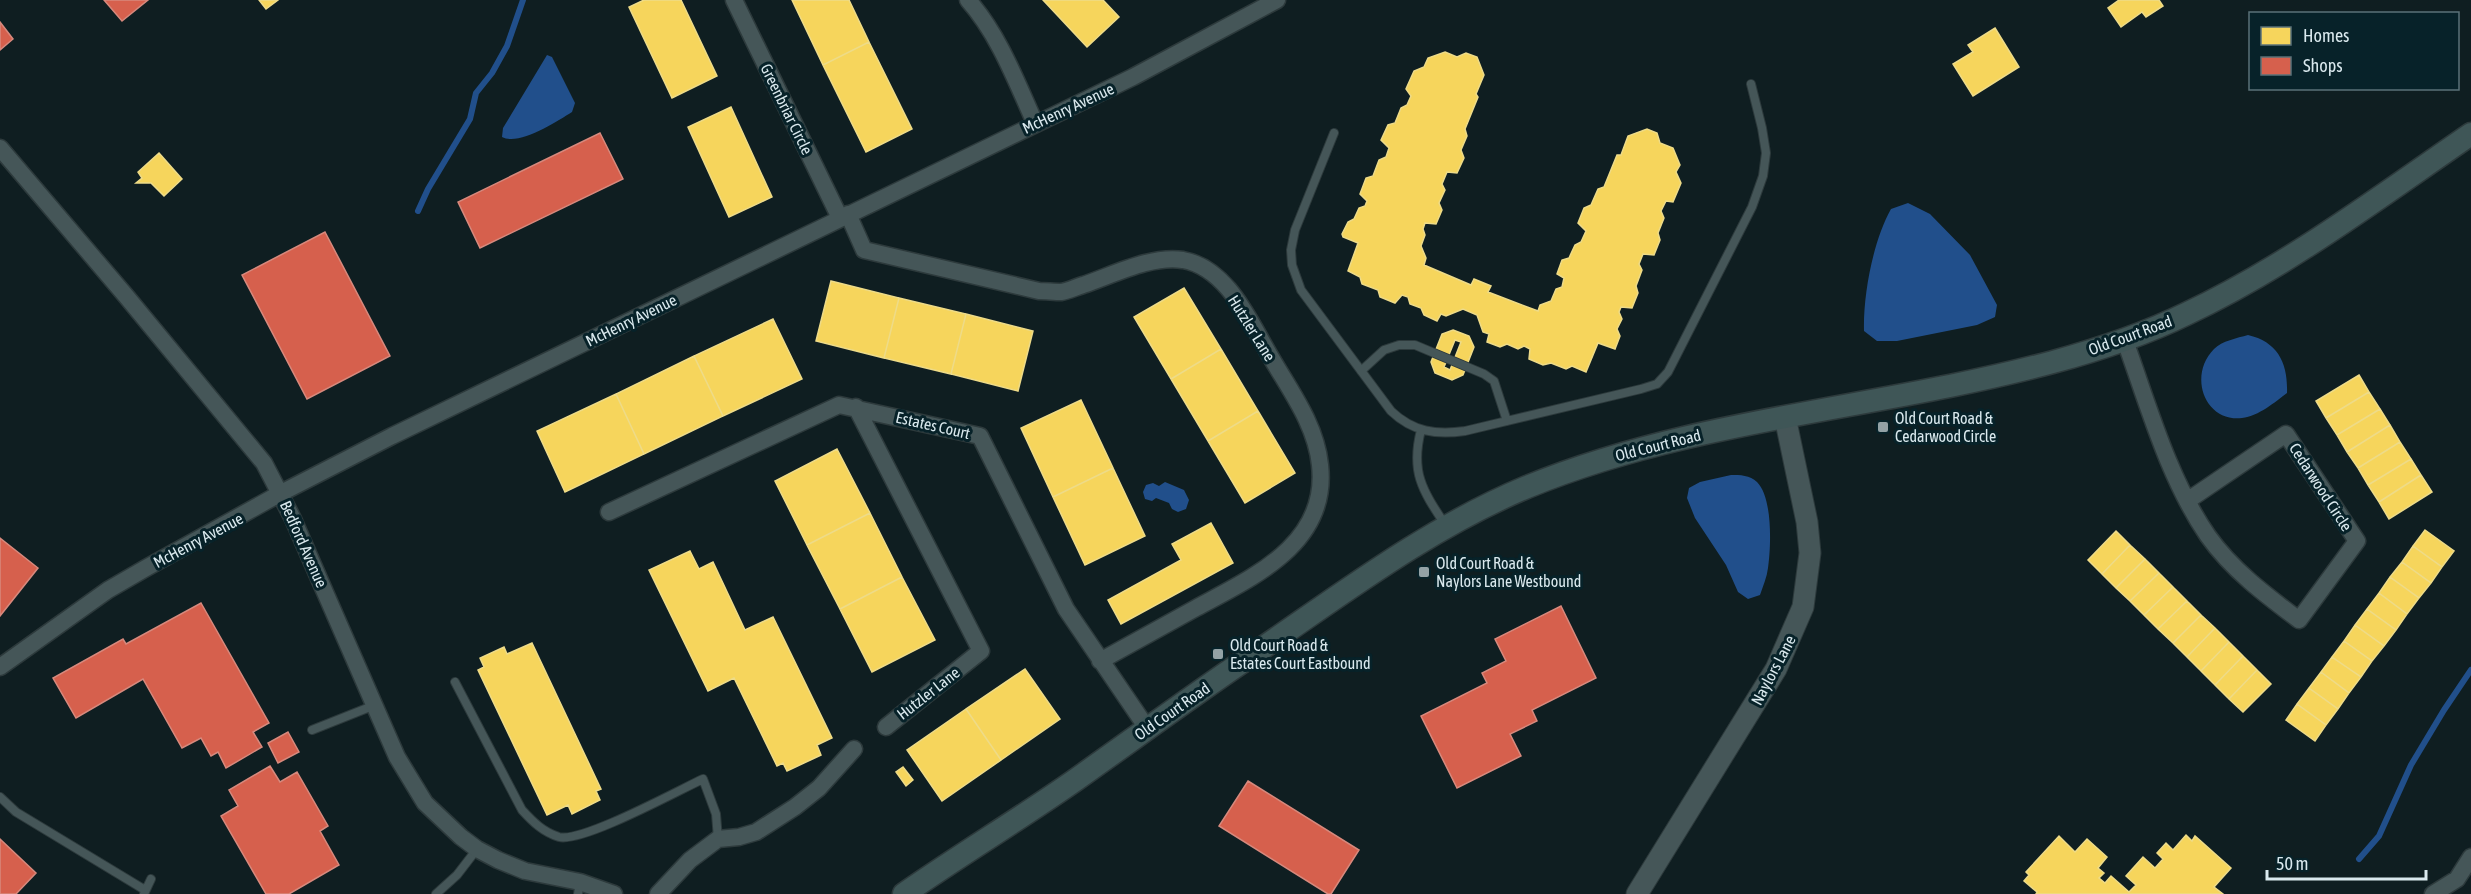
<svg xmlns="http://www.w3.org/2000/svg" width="2471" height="894" font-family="'Asap Condensed',sans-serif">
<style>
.water{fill:#214f8b}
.homes{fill:#f6d55c;stroke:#eedb88;stroke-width:1.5;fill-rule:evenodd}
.shops{fill:#d6604d;stroke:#d7897d;stroke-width:1.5}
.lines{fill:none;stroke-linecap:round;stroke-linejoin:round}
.stream{stroke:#214f8b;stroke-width:6}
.service-casing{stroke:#2d3a3c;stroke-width:10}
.minor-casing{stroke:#2d3a3c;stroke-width:19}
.tertiary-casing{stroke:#2d3a3c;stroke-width:23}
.secondary-casing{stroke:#2d3a3c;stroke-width:25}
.service{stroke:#455658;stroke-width:8}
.minor{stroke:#455658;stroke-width:16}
.tertiary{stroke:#455658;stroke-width:21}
.secondary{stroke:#3f5657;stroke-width:22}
.poi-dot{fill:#93a2a6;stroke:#072229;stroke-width:2}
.labels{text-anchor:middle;stroke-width:6;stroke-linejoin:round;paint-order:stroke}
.street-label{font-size:16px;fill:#dae9ee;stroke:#072229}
.poi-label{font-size:16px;fill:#dae9ee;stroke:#072229;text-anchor:start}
</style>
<rect width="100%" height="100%" fill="#0f1e21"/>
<!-- water -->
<path class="water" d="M547,55L552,57L575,103L572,112C556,122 519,146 502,137L503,128Z
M1908,203L1930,214L1970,255L1997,305L1995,317L1977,325L1897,341H1877L1864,331C1863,295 1873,241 1891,209Z
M2248,335C2278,342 2288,363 2287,393C2275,402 2259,416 2242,418C2204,422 2188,375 2214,349C2222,341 2237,338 2248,335Z
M1731,475C1740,475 1750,475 1757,482C1773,498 1771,547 1768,568C1767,577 1763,586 1760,595L1748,599L1738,592L1726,565L1695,518L1687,498L1689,488L1700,482Z
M1165,482L1184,490L1189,500L1186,509L1178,512L1172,509L1169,503L1156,498L1152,501L1145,499L1143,492L1146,485L1153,483L1159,486Z"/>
<!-- homes -->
<path class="homes" d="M259,0H278L266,9Z
M644,0H681L717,76L672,98L629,7Z
M792,0H849L869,42L823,65Z
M1043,0H1103L1119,17L1087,47Z
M2119,0H2159L2163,6L2146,17L2142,12L2121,27L2108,8Z
M1995,28L2019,67L1973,96L1953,64L1973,52L1968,45Z
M869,42L912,129L866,152L823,65Z
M1445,52L1457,57L1466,53L1477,57L1484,75L1476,94L1478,97L1465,129L1467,136L1461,150L1464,158L1457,173L1447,172L1442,184L1445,190L1439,203L1442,210L1436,224L1425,223L1423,229L1425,235L1421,246L1426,258L1424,265L1471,285L1474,279L1491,286L1488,292L1538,311L1540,305L1551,301L1556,289L1562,287L1564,278L1557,274L1562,260L1569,258L1575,245L1581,242L1586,231L1578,223L1584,208L1591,205L1598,189L1604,187L1617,155H1621L1628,136L1647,129L1657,133L1660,143L1673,148L1680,165L1676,172L1681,183L1673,202L1666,201L1661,211L1664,218L1658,233L1660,240L1654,255L1643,254L1639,264L1642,270L1636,286L1638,293L1632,308L1621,307L1619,312L1622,319L1617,329L1620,336L1615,349L1598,343L1586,372L1572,366L1566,369L1551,363L1543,365L1529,359L1530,349L1524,346L1518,349L1507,344L1500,347L1487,342L1489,334L1483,332L1477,315L1463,309L1446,316L1441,314L1437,321L1424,315L1421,308L1410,304L1408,297L1402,295L1395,303L1380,297L1378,290L1362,284L1360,277L1348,271L1358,243L1343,237L1342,234L1348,222L1354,219L1359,208L1365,206L1367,201L1360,194L1366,178L1373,176L1379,160L1386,157L1389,148L1381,140L1388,125L1395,123L1401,108L1407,105L1411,96L1406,89L1414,71L1424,67L1428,58Z
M731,107L772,197L729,217L688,127Z
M159,153L182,179L164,196L151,183H136L142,178L138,172Z
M831,281L899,298L884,358L816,341Z
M1184,288L1221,349L1171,379L1134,317Z
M899,298L966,314L951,374L884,358Z
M966,314L1033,331L1018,391L951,374Z
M773,319L802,379L723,416L694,356Z
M1453,330L1469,336L1474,347L1463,375L1452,380L1435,373L1431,362L1442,334ZM1455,340L1461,342L1450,370L1444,367Z
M1221,349L1258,411L1208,441L1171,379Z
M694,356L723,416L644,454L616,394Z
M2359,375L2369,392L2326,418L2316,401Z
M2369,392L2380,409L2337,435L2326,418Z
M616,394L644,454L565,492L537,431Z
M1081,400L1113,468L1053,497L1021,428Z
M2380,409L2390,425L2347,452L2337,435Z
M1258,411L1295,473L1245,503L1208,441Z
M2390,425L2400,442L2358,468L2347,452Z
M2400,442L2411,459L2368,485L2358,468Z
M837,449L870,513L807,545L775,481Z
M2411,459L2421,475L2379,502L2368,485Z
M1113,468L1145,536L1085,565L1053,497Z
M2421,475L2432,492L2389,519L2379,502Z
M870,513L902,577L840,609L807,545Z
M1211,523L1233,563L1121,624L1108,600L1181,560L1172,544Z
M2425,530L2454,551L2442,567L2413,546Z
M2116,531L2130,545L2102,574L2088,560Z
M2130,545L2145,559L2116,588L2102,574Z
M2413,546L2442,567L2431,583L2402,562Z
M690,551L699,569L713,562L745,630L773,617L832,738L817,745L821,755L787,771L783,763L777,766L734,678L708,691L649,570Z
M2145,559L2159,573L2130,601L2116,588Z
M2402,562L2431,583L2419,598L2390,577Z
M2159,573L2173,587L2144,615L2130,601Z
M902,577L935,640L872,672L840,609Z
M2390,577L2419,598L2407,614L2379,593Z
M2173,587L2187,601L2158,629L2144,615Z
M2379,593L2407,614L2396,630L2367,609Z
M2187,601L2201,615L2173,643L2158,629Z
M2367,609L2396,630L2384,646L2355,625Z
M2201,615L2215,628L2187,657L2173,643Z
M2355,625L2384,646L2372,661L2344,641Z
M2215,628L2229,642L2201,671L2187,657Z
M2344,641L2372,661L2361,677L2332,657Z
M2229,642L2243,656L2215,685L2201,671Z
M532,643L601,789L596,791L600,800L572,814L568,805L547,815L478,670L484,667L480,658L504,647L507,654Z
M2243,656L2257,670L2229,699L2215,685Z
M2332,657L2361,677L2349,693L2321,672Z
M1025,669L1060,719L1001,760L966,709Z
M2257,670L2271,684L2243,712L2229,699Z
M2321,672L2349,693L2338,709L2309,688Z
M2309,688L2338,709L2326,725L2297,704Z
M2297,704L2326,725L2315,741L2286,720Z
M966,709L1001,760L942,801L907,750Z
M903,767L913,780L906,786L896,772Z
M2186,835L2192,841L2195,836L2231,868L2214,887L2223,894H2036L2037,892L2024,881L2029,875L2026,872L2059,836L2075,852L2087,839L2107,857L2098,868L2104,873L2099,878L2105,883L2111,876L2129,892L2136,885L2126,876L2143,857L2155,868L2163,859L2157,853L2166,843L2173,850Z"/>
<!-- shops -->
<path class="shops" d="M104,0H148L122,21Z
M0,22L13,39L0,50Z
M600,133L623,179L480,248L458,202Z
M325,232L390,356L307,399L242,275Z
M0,538L38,568L0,616Z
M201,603L269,723L253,732L262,747L226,768L218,752L211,756L201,738L182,748L143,679L76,718L53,678L123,639L126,644Z
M1561,606L1596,678L1532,710L1537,721L1510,734L1521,756L1457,788L1421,716L1487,683L1482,673L1506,661L1495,639Z
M288,732L299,752L278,763L268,743Z
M270,766L280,782L297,772L328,826L320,831L339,865L289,894H266L221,816L238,806L229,790Z
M1248,781L1359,850L1331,894H1328L1219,826Z
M0,839L36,873L16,894H0Z"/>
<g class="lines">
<!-- stream -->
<path class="stream" d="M418,211L428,189L470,119L476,93L492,73L507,46L523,0
M2359,859L2379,836L2411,765L2444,710L2471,670"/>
<defs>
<path id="service" d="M1334,133L1295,230L1291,250L1292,265L1301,290L1391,411C1413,432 1436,435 1465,431L1641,389L1657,384L1668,372L1752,207L1763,176L1766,153L1762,128L1751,84
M1361,371L1384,350L1399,345H1415L1484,374L1494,381L1507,421
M1421,430C1410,473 1423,491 1446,526
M455,682L522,810C533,822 543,832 559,837C582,843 677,791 703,779L716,814L718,839
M312,730L375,705
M0,797L16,812L145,890
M144,894L151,879
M436,894L457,875L477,849
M578,894L580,882"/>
<path id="minor" d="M734,0L840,218
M968,0C999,35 1016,81 1035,123
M0,148L126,296L264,463L293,519L397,757L425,803L461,837L477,849L498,860L525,871L580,882L614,894
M848,214L864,250L1039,291C1046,291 1054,292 1061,292C1068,291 1076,287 1083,285C1113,275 1151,255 1183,260C1227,268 1249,320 1269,354C1289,389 1316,424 1320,465C1329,544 1253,577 1196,608C1164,626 1132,643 1100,661
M2124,338C2148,404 2168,478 2208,536C2232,570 2267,596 2299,620L2357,541L2286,434L2187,501
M856,407L981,651L886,727
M609,512L839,405L980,436L1066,609L1147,728
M0,667L108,590L146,568L281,493L392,436L1133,77L1277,0
M658,894L690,860L718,839L739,837L756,832L795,807L819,788L854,749
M2433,894L2457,879L2471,857"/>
<path id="tertiary" d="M1637,894L1776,669L1803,607L1810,553L1807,522L1785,417"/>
<path id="secondary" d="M904,894C960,855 1018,820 1074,781C1132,740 1189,698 1248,658C1338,597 1426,529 1527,487C1695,418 1879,409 2053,362C2097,350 2145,334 2186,314C2288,266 2379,197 2471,134"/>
</defs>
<!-- service casing -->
<use href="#service" class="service-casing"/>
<!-- minor casing -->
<use href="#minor" class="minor-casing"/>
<!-- tertiary casing -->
<use href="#tertiary" class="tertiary-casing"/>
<!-- secondary casing -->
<use href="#secondary" class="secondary-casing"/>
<!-- service -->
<use href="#service" class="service"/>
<!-- minor -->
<use href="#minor" class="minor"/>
<!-- tertiary -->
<use href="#tertiary" class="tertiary"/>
<!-- secondary -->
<use href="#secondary" class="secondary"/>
</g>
<!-- markers -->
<g class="poi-dot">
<rect x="1877" y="421" width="12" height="12" rx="3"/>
<rect x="1418" y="566" width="12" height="12" rx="3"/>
<rect x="1212" y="648" width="12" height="12" rx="3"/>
</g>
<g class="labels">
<!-- street labels -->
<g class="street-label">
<text transform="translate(1068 108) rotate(-25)" y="6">McHenry Avenue</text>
<text transform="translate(787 109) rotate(64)" y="6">Greenbriar Circle</text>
<text transform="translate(631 320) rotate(-26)" y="6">McHenry Avenue</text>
<text transform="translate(1252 328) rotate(58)" y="6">Hutzler Lane</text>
<text transform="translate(2130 335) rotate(-20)" y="6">Old Court Road</text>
<text transform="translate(933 425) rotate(13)" y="6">Estates Court</text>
<text transform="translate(1658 445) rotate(-14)" y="6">Old Court Road</text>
<text transform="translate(2321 487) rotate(57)" y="6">Cedarwood Circle</text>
<text transform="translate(198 540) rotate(-28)" y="6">McHenry Avenue</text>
<text transform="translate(304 544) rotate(66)" y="6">Bedford Avenue</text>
<text transform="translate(1773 670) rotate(-62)" y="6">Naylors Lane</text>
<text transform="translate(928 693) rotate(-38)" y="6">Hutzler Lane</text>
<text transform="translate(1172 711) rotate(-35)" y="6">Old Court Road</text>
</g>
<!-- poi labels -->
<g class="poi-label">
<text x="1895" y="424">Old Court Road &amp;<tspan x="1895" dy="18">Cedarwood Circle</tspan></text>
<text x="1436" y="569">Old Court Road &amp;<tspan x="1436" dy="18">Naylors Lane Westbound</tspan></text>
<text x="1230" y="651">Old Court Road &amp;<tspan x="1230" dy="18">Estates Court Eastbound</tspan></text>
</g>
</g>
<!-- legend -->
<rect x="2249" y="12" width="210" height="78" fill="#072229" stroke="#5b7278" stroke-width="1.5"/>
<rect x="2261" y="27" width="30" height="18" fill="#f6d55c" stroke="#5b7278" stroke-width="1.5"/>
<text x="2303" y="42" font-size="18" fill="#dae9ee">Homes</text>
<rect x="2261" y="57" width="30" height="18" fill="#d6604d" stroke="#5b7278" stroke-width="1.5"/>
<text x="2303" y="72" font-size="18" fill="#dae9ee">Shops</text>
<!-- scale -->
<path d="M2267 870v9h159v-9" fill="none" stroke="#dae9ee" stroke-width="3"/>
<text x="2276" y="870" font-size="18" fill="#dae9ee" stroke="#072229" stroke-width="4.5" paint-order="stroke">50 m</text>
</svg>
